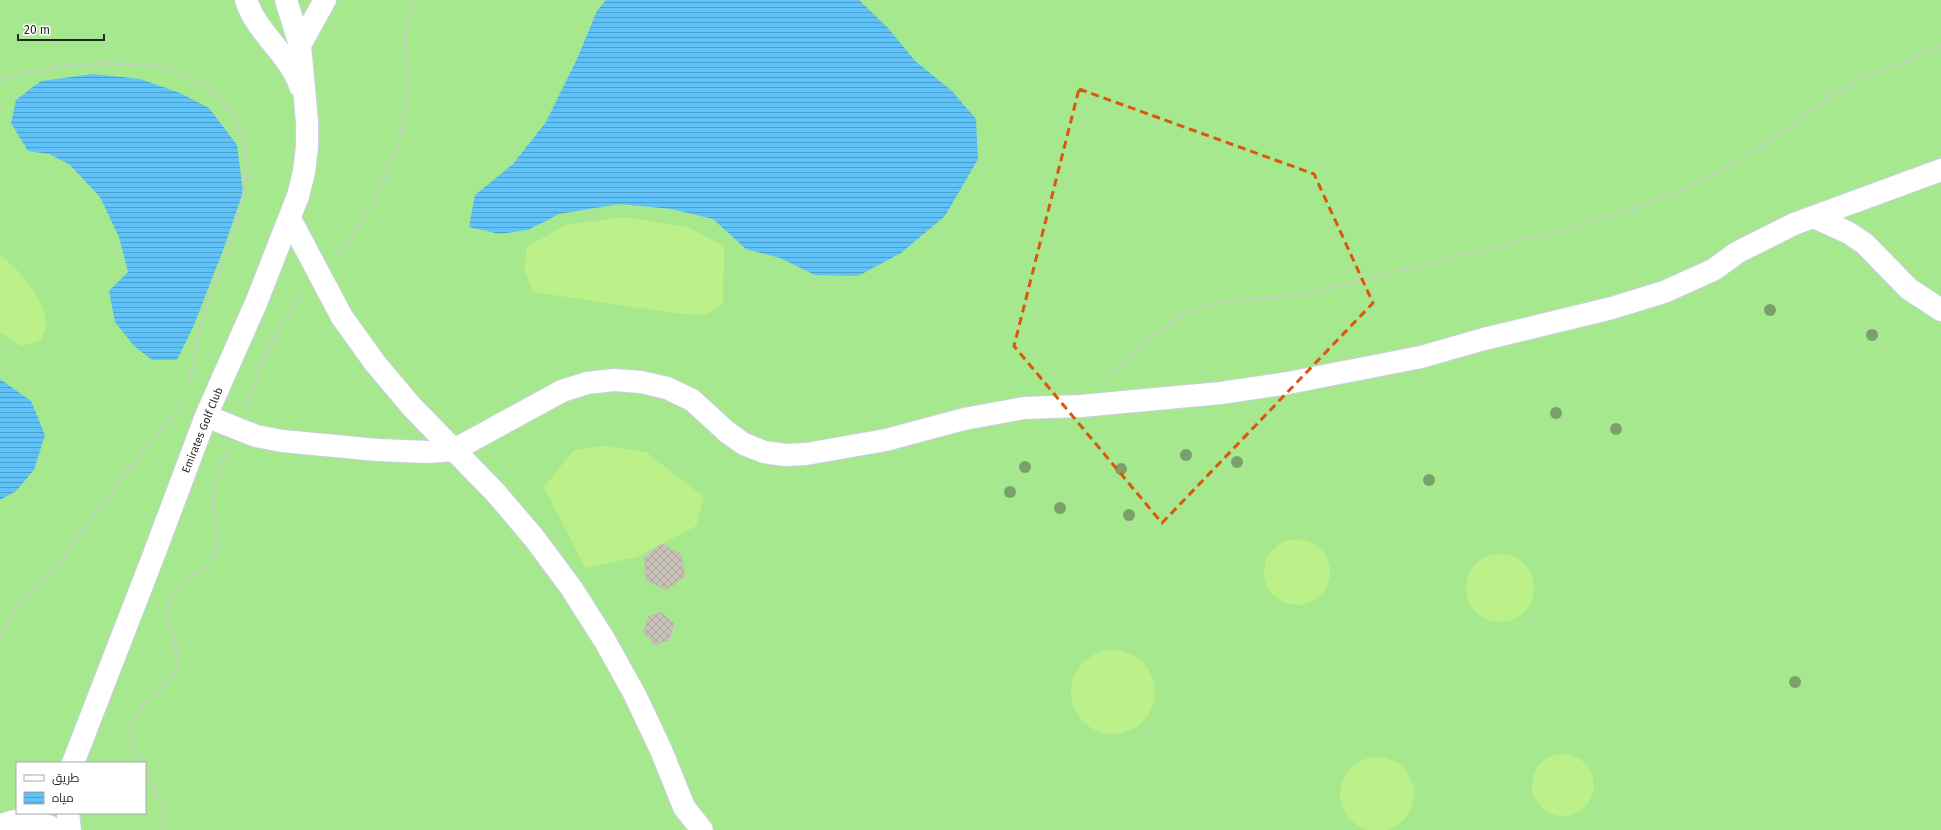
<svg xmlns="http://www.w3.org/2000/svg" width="1941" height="830" font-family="'Fira Sans',Cairo,sans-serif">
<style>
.grass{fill:#a5e88d;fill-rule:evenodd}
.pitch{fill:#bbf188}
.water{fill:url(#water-rules)}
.building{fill:url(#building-cross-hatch);stroke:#c7c1b1}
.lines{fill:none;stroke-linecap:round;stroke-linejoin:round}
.minor-casing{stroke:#cccfe2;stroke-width:24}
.path{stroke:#cbcbcb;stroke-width:2.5;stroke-dasharray:3 2;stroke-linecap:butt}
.minor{stroke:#fff;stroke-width:22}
.tree{fill:#7aa16b}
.marked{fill:none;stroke:#de560d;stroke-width:3;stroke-dasharray:8 5;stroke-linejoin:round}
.labels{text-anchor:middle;stroke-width:4;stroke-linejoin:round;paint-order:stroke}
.street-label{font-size:11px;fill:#272727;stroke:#fff}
</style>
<defs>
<pattern id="water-rules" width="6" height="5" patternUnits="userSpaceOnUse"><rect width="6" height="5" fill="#5fc3f9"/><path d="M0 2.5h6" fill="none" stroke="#4e9eca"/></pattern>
<pattern id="building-cross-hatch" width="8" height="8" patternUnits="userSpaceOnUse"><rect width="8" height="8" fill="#c7c1b7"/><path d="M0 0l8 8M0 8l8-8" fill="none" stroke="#aba69d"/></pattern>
</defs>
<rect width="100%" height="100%" fill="#ece5d7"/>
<!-- grass -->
<path class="grass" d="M0,0H1941V830H0ZM17,763H145V813H17Z"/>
<!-- pitch -->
<path class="pitch" d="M624,217L688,227L724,246L723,303L706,315L673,313L533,292L524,269L527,247L565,225Z
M0,255C18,269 50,302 45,328C44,332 42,336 41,340L21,346L0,332Z
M603,446L646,452L704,497L696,526L637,557L585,568L544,487L574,450Z
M1264 572a33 33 0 1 1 66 0a33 33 0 1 1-66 0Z
M1466 588a34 34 0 1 1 68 0a34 34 0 1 1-68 0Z
M1071 692a42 42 0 1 1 84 0a42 42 0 1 1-84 0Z
M1532 785a31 31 0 1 1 62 0a31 31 0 1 1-62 0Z
M1340 794a37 37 0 1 1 74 0a37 37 0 1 1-74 0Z"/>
<!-- water -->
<path class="water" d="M606,0H859L888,28L915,61L951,90L976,119L978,159L945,216L901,253L858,276L815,275L780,258L746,249L713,219L671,209L620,204L559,214L528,230L500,234L469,227L475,195L513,164L546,122L577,59L597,11Z
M93,74L140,79L180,93L209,108L237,145L243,192L225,245L194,325L177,360H152L134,346L115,322L109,291L128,272L119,237L100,197L69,164L49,154L28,151L11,123L16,100L41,81Z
M0,379L31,401L45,435L34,470L16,491L0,500Z"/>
<!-- building -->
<path class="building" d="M661,544L681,554L685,576L666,590L646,580L644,558Z
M661,612L674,624L669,640L655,645L643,632L649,616Z"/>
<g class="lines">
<defs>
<path id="minor" d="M246,0C257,34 289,53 300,86
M300,45L325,0
M1814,217L1849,233L1865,244L1909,289L1941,310
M290,219L342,317L375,363L412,407L495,492L535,539L572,589L605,641L635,695L661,750L684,807L702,830
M206,416L256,436L282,441L378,450L427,452L454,450L562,391L587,383L614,380L641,382L667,388L692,400L727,432L744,444L764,452L785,455L806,454L886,440L964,419L1024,408L1081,406L1221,393L1288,383L1421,357L1484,339L1612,308L1664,292L1713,270L1738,252L1794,224L1941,170
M73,763L153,557L206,416L256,303L298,196L304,172L307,147V122L300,45L286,0
M68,813L70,830
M0,826C19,817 38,820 56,830"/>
</defs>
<!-- minor casing -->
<use href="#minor" class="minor-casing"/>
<!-- path -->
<path class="path" d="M0,81C44,64 97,61 143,65C172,67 202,78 221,100C232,114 243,130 245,148C252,203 222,258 206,308C197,334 195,361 188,388
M338,255C373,210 404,150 407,92C408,75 405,58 405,41C405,27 411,12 416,0
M1108,377C1137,349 1172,314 1212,304C1231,299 1250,300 1269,298C1292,296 1313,292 1335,287L1586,224L1645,205L1702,180L1756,151L1832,95L1859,80L1941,47
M247,406C259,367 277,329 301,296
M0,639L4,628L16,608L62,561L86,525L180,405
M141,763C122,726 130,718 159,691C165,685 172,678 175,670C182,646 163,625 169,602C175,578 204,575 214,555C223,537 213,517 213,498C213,481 219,467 227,452
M145,771C153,787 175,813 159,830"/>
<!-- minor -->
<use href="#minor" class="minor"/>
</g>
<!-- trees -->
<g class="tree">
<circle cx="1770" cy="310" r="6"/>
<circle cx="1872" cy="335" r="6"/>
<circle cx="1556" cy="413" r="6"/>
<circle cx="1616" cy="429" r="6"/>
<circle cx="1186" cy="455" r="6"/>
<circle cx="1237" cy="462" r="6"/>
<circle cx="1025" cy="467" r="6"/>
<circle cx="1121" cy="469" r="6"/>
<circle cx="1429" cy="480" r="6"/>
<circle cx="1010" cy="492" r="6"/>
<circle cx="1060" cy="508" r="6"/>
<circle cx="1129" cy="515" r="6"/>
<circle cx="1795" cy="682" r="6"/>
</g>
<!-- marked area -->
<path class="marked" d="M1079,89L1314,174L1373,303L1162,523L1014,346Z"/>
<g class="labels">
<!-- street labels -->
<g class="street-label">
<text transform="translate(202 430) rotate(-68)" y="4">Emirates Golf Club</text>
</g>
</g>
<!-- legend -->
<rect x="16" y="762" width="130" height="52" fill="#ffffff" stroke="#a9a9a9"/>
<rect x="24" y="775" width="20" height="6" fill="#ffffff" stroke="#a9a9a9"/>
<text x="52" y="782" font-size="12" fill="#272727">طريق</text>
<rect x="24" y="792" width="20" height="12" fill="url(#water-rules)" stroke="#a9a9a9"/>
<text x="52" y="802" font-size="12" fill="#272727">مياه</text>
<!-- scale -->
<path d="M18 34v6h86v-6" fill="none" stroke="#272727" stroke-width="2"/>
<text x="24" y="34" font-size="12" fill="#272727" stroke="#ffffff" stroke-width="3" paint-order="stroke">20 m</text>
</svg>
